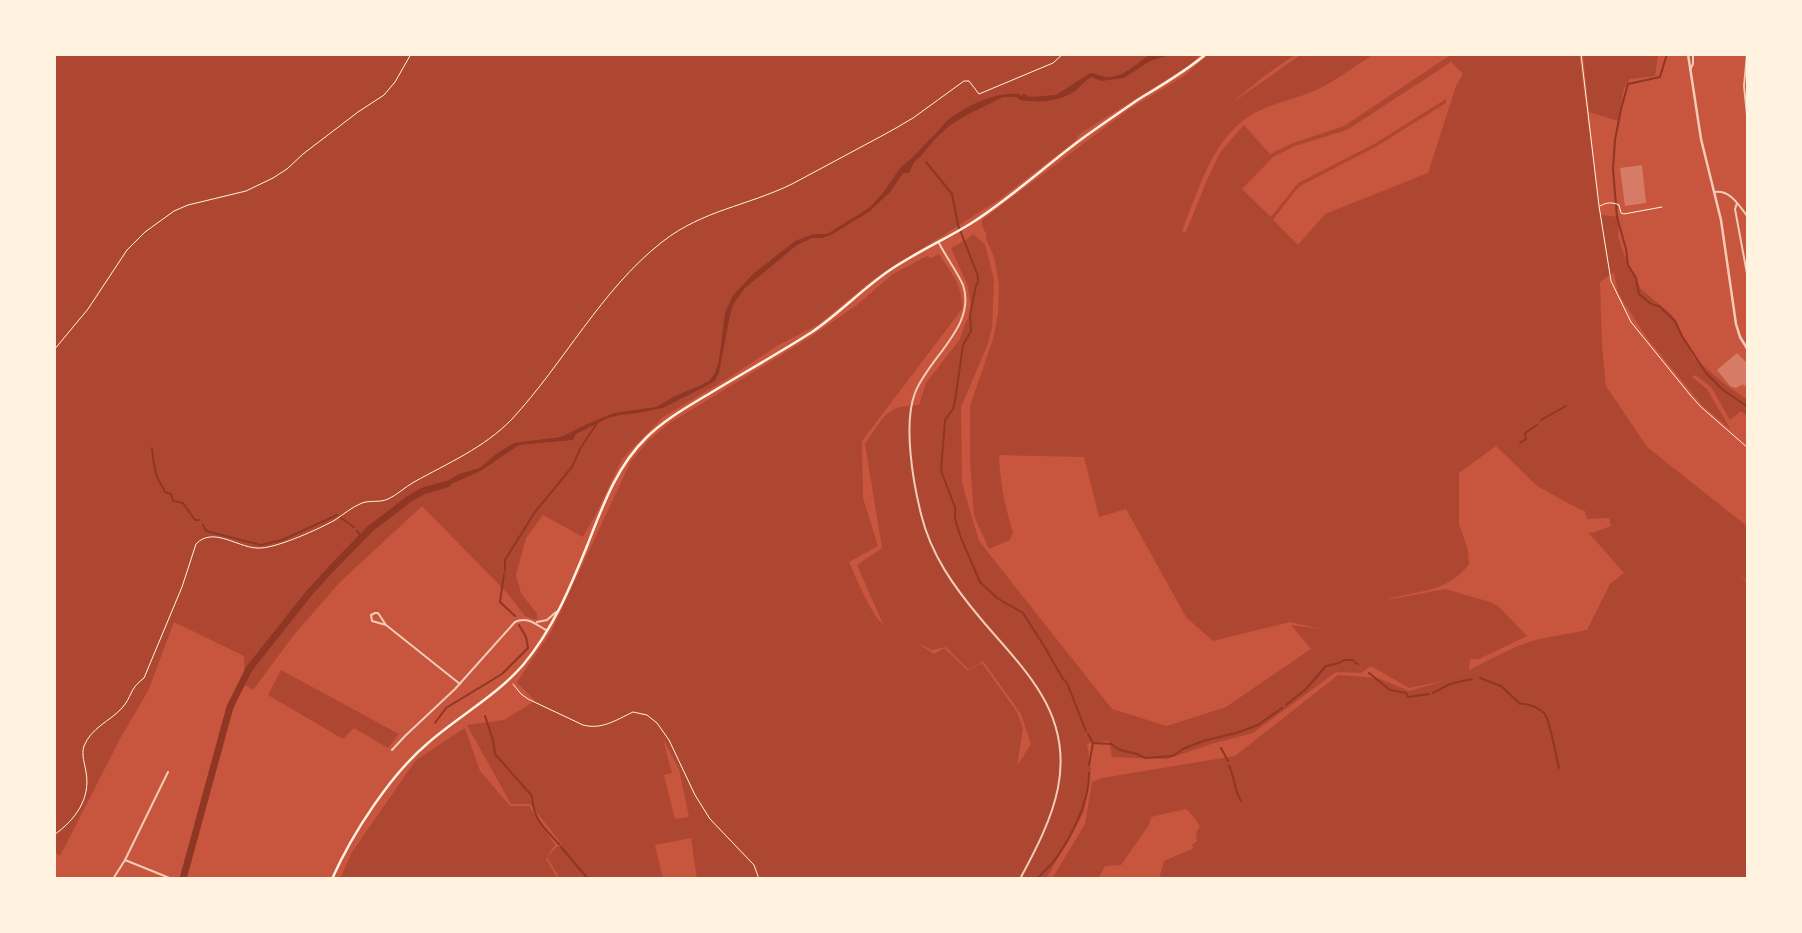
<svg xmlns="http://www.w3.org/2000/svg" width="1802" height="933" font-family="Montserrat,sans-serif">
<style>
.green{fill:#ae4732;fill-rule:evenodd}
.water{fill:#8f3625}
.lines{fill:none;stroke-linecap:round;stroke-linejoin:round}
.stream{stroke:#8f3625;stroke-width:2}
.river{stroke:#8f3625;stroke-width:7}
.building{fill:#d67c66}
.path{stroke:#fff3e0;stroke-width:1}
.minor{stroke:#f1ccb7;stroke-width:2}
.tertiary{stroke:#f1ccb7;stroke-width:2.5}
.secondary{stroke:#fff3e0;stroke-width:2.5}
</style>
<rect width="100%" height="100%" fill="#c8553d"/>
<!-- green -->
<path class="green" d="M54,54H1201L1188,66L1084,131L1078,136L1074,142L997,201L871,281L819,324L777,346L727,379L663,417L622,459L597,512L583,537L543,515L526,538L516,575L521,593L537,614V620L525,616L508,594L422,506L340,582L293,636L253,690L245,685L244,656L174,622L148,691L121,737L60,856L54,851Z
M1209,54H1296L1263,77L1229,105L1302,54H1374C1355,66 1329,86 1309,93C1286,102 1260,106 1240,123C1209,150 1197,194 1182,231L1186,232L1207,180L1221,151L1244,125L1270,154L1293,143L1344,126L1452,54H1579L1600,215L1619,217L1618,236L1623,252L1640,288L1672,315L1694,358L1726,385L1748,400V417L1741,411L1730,420L1711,387L1695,375L1692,377L1707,389L1731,430L1701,404L1647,338L1618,293L1614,272L1600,282L1602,346L1606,386L1647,447L1748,527V582L1738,571L1748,584V879H1159L1164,861L1194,848L1192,845L1197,841L1196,833L1200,826L1192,815L1186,809L1151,817L1149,825L1121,865L1105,866L1098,879H1052L1085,824L1092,782L1102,778L1235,756L1338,675L1378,678L1409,691L1444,681L1409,688L1371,666L1361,673L1336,672L1253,733L1211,744L1167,759L1112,757L1109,741L1087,743L1091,770L1084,812L1046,879H697L691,838L655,845L663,879H560L547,857L546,859L558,879H340L352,852L416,760L465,728L480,771L510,806H529L555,845L547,857L561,843L530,804H511L467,725L504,720L535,701L517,682L551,632L631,461L648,441L668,424L809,338L857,305L893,274L927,256L931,258L939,254C951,273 963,285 962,309L862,441L863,498L878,546L849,562C856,577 873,621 887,627L883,624L857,565L882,548L865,444C883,419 885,405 919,405L926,383L960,339L965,324L972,311L967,284L951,248L966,240L973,234L985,244L994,280L992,328L987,346L961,407L962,483L979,541L1112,709L1167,726L1226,707L1311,649L1291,625L1322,629L1290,622L1213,641L1186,617L1126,509L1099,517L1084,457L999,455C1000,483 1005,507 1013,533L1010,540L989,549L974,516L970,461V406L993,339L998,314L999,284L994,257L986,239V234L982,225V220L1128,110L1184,76ZM1451,62L1463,74L1456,86L1428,173L1325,214L1298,245L1273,220L1292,195L1300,186L1377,146L1446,103V99L1376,143L1298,183L1271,217L1242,189L1273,157L1295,146L1347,130ZM1496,446L1537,486L1579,509L1585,511L1587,519L1609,518L1611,526L1592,533L1588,532L1624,573L1610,584L1587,630C1569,634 1550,636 1532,641C1503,650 1478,668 1451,678L1469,670L1470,659H1479L1527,636L1498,606L1490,602L1445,589L1386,600C1419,589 1446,594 1469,564L1468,550L1459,524V473ZM916,642L932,650L946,647L969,670L983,661L1021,714L1031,744L1017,766L1023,729L1017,712L982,663L968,671L944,648L934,654ZM663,739L679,769L689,817L675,819L664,775L672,773Z
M1583,54H1658L1655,76L1630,79L1624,88L1618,121L1589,112Z
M281,670L399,734L388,748L354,728L343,739L268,695Z"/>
<!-- water -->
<path class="water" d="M1151,54L1157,56L1158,54H1173L1150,61L1124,78L1101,81L1092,77C1085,80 1081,86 1075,91C1059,102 1038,103 1020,100L1017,97H1003L965,116L949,126L934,140L921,156L914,162L909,173H903L890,192L870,211L831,235L822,238H812L797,245L745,288L734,303L730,315L719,373L715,381L706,386L663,408L638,413L620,415L608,418L576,434L573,440L519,445L482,470L445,487L439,486L459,474L480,468L496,454L514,443L561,437L587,424L614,413L656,407L675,396L697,387L709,381L715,373L719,360L725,313L732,297L737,291L753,274L795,241L814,234H827L869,208L882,194L901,167L912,158C920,150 930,139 938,131C942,127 945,122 949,119C969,105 994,92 1019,94L1021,96L1024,94L1030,97L1056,95L1090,73C1096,73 1099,76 1106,77C1123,78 1137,63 1151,54Z"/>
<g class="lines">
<!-- stream -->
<path class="stream" d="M1667,54L1660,77L1628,84L1621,109L1615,140L1613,169L1617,217L1626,249L1628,265L1636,278L1639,294L1651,304L1659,306L1675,321L1682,336L1706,373L1723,390L1748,407
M926,162L952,194L958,225L978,276V282L976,286L970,314L971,331L963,345L955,401L953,409L945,420L941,471L955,507V519L961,538L980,582L997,598L1023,613L1044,646L1063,679L1067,683L1086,731
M1541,420L1566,406
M1520,443L1526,439L1525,433L1537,425
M152,448C153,459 154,472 159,481C161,485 164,488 165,492L171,494L173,501L183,503L195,520H199
M341,518L354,527
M203,525L206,531L261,545L282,540L337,515
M357,531L362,537
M505,571V560L535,512L572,467L580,449L597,423
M504,574L500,602L515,616
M1369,673L1390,690L1406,693L1408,697L1429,694
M1480,678L1501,686L1520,704C1528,703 1539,708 1544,713C1550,719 1556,757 1559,768
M1433,693L1450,684L1472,679
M1286,705L1306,689L1326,666L1339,663L1344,660H1353L1355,663L1358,664
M485,716L493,740L495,754L532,796C533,819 543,827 559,844
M435,723L446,708L502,674L528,648L526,637L519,625
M1088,734L1093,743L1089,765
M1093,743L1111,744L1120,750L1137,754L1145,758L1173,756L1183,749L1203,741L1236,733L1258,725L1282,708
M1221,748L1228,761
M1229,766C1235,778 1234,790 1241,801
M561,847L588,879
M1037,879C1042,873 1048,868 1053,862C1070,841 1090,800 1089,773"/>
<!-- river -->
<path class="river" d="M183,879L230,707L249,669L310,592L333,567L370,529L409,499L423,491L447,484"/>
</g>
<!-- building -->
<path class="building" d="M1642,165L1646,203L1625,206L1620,168Z
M1737,353L1748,364V382L1744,387L1743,384L1736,388L1730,386L1717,370Z"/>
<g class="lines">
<!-- path -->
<path class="path" d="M1581,54L1599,206L1611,281L1631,322L1691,396L1701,407L1748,448
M1600,206C1607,202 1612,202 1619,205L1621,213L1624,214L1662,207
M54,350L88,309L127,250L145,232L174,211L188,205L246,191L273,178L287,169L303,154L358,112L384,95L395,82L411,54
M513,684L521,694L528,699L583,725C602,730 616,720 633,712L647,715L657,723L669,740L695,795L710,819L754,865L759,879
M54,835C75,820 91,799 86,772C85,764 81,755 84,746C91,728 110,721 122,708C132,697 129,689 144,678L182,587L196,544C214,525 240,550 261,548C279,547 319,529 335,520C344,514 352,507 362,503C370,500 379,503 388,499C397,495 405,487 414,482C448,463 484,448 512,419C564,363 601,290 662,242C703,210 747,206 792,184C811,174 829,164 848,154C870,142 892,131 913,118C930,106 947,93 964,81H969L979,94L1053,63L1063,54"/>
<!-- minor -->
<path class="minor" d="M1747,54L1744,86L1748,125
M1690,70L1693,64V54
M1715,192C1731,190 1739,206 1748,217
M1737,203L1735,209L1748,279
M939,243C946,257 957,271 963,285C977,326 928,358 915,393C903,424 913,482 921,514C931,555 954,587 981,619C1001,643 1025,667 1041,694C1081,760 1053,818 1020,879
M537,622L547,620L556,612
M386,625L372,621L371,615L375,613H378L386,625L460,684
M392,750L405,736L455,689L515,622C527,616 535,624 546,630
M125,860L168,772
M113,879L125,860L172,879"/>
<!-- tertiary -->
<path class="tertiary" d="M1688,54L1701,139L1721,220L1736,324L1740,337L1748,350"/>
<!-- secondary -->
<path class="secondary" d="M332,879C352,834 390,775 428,743C459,716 496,696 523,665C553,629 570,588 587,546C602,508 616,467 646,438C665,419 689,406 712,392C745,372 779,353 812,332C840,313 862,289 890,270C915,253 944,240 970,224C1010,199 1045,166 1083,138C1101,125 1120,112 1139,99C1162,85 1185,72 1206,54"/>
</g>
<!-- border -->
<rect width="1802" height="933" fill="none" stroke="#fff3e0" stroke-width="112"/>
</svg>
